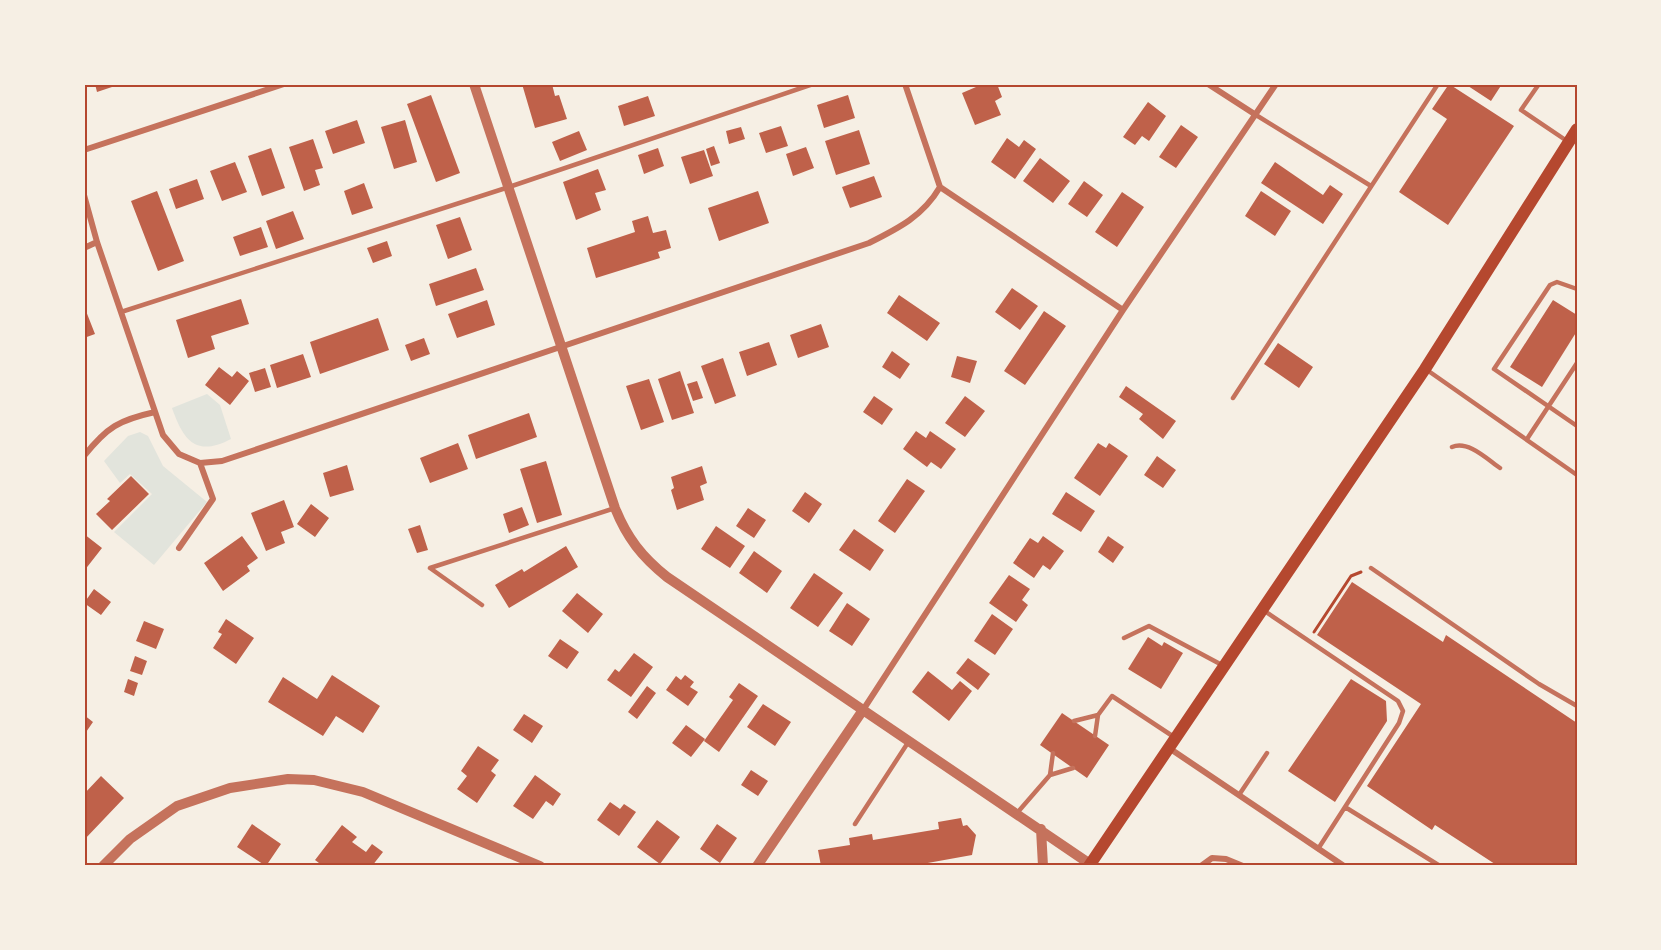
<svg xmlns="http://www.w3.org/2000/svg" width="1661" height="950" font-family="'Source Sans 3',sans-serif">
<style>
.green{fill:#e2e4dc}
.building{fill:#bf614a}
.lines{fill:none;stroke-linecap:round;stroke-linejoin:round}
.path{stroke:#b5482f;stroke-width:3}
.service{stroke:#c5725c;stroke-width:4.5}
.minor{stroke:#c5725c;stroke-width:6}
.tertiary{stroke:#c5725c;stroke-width:10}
.secondary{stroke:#b5482f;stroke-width:12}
.neatline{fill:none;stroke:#b5482f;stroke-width:2}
</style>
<rect width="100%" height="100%" fill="#f6efe4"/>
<!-- green -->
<path class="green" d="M207,394L220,405L231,439C195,458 183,439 172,408Z
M140,432L148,436L163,466L207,502L154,565L114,532L152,494L130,474L120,483L104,461L128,436Z"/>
<!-- building -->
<path class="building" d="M95,84H121L97,92Z
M522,84H552L555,96L559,95L567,119L535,128Z
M983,84H997L1002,97L995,101L1001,115L975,125L962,93Z
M1449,84L1514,126L1448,225L1399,192L1447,119L1432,109Z
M1465,84H1502L1491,101Z
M431,95L460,173L436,182L407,104Z
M848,95L855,118L824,128L817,105Z
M648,96L655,116L624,126L618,106Z
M1148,102L1166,116L1149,141L1142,136L1135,145L1123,137Z
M357,120L365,143L333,154L325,131Z
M405,120L417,162L394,169L381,127Z
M1181,125L1198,137L1176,168L1159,157Z
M781,126L788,146L766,153L759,133Z
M741,127L745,139L729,144L726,131Z
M859,130L870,164L836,175L825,141Z
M579,131L587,150L560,161L552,142Z
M1007,138L1019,147L1024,140L1036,149L1015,179L991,162Z
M313,139L323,168L315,170L320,185L304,191L289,147Z
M714,146L720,163L711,166L706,149Z
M806,147L814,168L793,176L786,154Z
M271,148L285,188L262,196L248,156Z
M658,148L664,166L644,174L638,155Z
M704,150L713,176L690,184L681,157Z
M1040,158L1070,181L1053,203L1023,181Z
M235,162L247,192L222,201L210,171Z
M1275,162L1323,195L1330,185L1343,194L1323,224L1261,183Z
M598,169L606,190L595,193L601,210L576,220L563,182Z
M874,176L882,197L850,208L842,187Z
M197,179L204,199L176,209L169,189Z
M1084,181L1103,195L1087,217L1068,204Z
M364,183L373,208L352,215L344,191Z
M157,191L184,261L158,271L131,201Z
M758,191L769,223L719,241L708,208Z
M1261,191L1291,211L1275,236L1245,216Z
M1122,192L1144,207L1117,247L1095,232Z
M293,211L304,239L276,249L266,221Z
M648,216L653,233L666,230L671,248L658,252L660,258L596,278L587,248L635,232L632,221Z
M460,217L472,250L448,259L436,225Z
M261,227L268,247L240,256L233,237Z
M387,241L392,256L373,263L367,248Z
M476,268L484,290L436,306L429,284Z
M1012,288L1038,306L1020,330L995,312Z
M899,295L940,323L927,341L887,313Z
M241,299L249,324L211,336L215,349L188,358L176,320Z
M487,300L495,325L457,338L448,314Z
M1553,300L1577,315V331L1542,387L1510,367Z
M84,306L95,334L84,338Z
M1044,311L1066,326L1025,385L1004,371Z
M378,318L389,350L320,374L310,342Z
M821,324L829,347L798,358L790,335Z
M424,338L430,354L411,361L405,345Z
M769,342L777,365L747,376L739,352Z
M1278,343L1313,367L1299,388L1264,364Z
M892,351L910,364L900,379L882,367Z
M303,354L311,377L277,388L270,365Z
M957,356L977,361L970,383L951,377Z
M723,358L736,396L715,404L701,366Z
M219,367L232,377L237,371L249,381L230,405L205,385Z
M265,368L271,387L255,392L249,373Z
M680,371L694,413L672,420L658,379Z
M649,379L664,422L641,430L626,386Z
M697,381L703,398L693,401L687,384Z
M1126,386L1176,421L1163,439L1139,419L1143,414L1119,397Z
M874,396L893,409L882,425L863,412Z
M965,396L985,411L965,437L945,423Z
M529,413L537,437L476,459L468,435Z
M916,431L926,438L930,431L956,449L941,469L931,462L927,467L903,449Z
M458,443L468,469L430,483L420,458Z
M1098,443L1106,448L1109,443L1128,456L1100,496L1074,478Z
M1157,456L1176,470L1163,488L1144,475Z
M546,461L562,515L537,523L520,469Z
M347,465L354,490L330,497L323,473Z
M702,466L707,483L700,486L704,500L677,510L671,490L674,488L671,477Z
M131,476L149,494L112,530L96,514L110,501L107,499Z
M907,479L925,491L895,533L878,521Z
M805,492L822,504L809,523L792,511Z
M1066,492L1095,511L1081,532L1052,514Z
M284,500L294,527L281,532L285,543L266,551L251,513Z
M311,504L329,518L315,537L297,524Z
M522,507L529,525L509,533L503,514Z
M748,508L766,520L754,538L736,526Z
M420,525L428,550L417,553L408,529Z
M716,526L745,546L730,568L701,549Z
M854,529L884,550L870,571L839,550Z
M84,534L102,548L84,571Z
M242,536L258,558L247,566L250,571L223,591L204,563Z
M1043,536L1064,551L1050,570L1043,565L1034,578L1013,563L1030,538L1038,543Z
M1108,536L1124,547L1113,563L1098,552Z
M566,546L578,567L509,608L495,585L522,569L524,572Z
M754,551L782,571L767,593L739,573Z
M814,573L843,593L818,627L790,608Z
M1009,575L1030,589L1022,600L1028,605L1016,622L989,603Z
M1352,582L1443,642L1446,635L1577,723V866H1498L1435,825L1432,830L1367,786L1421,704L1317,635Z
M94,589L111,602L101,615L84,603Z
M577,593L603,614L588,633L562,611Z
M847,603L870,619L852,646L829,631Z
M992,614L1013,629L995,655L974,641Z
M226,619L254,638L236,664L213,648L222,634L218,632Z
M144,621L164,629L156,649L136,641Z
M1148,637L1162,646L1164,642L1183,653L1161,689L1128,669Z
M560,639L579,652L567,669L548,656Z
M634,653L653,667L631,697L607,680L615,669L619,672Z
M135,656L147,661L142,675L130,671Z
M968,658L990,674L978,690L956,673Z
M928,671L952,690L960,681L972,691L949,721L912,692Z
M332,675L380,706L363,733L336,716L323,736L268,702L283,677L317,699Z
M685,675L694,682L690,687L698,692L688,706L666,690L676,676L681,680Z
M128,679L138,683L134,696L124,692Z
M1351,679L1386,701L1387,721L1335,802L1288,771Z
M739,683L758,696L719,752L704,741L733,700L729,697Z
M647,686L656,693L637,719L628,712Z
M763,704L791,722L775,746L747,727Z
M1062,713L1109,745L1087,778L1040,745Z
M524,714L543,726L532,743L513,730Z
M84,715L93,722L84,735Z
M686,725L705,739L691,757L672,743Z
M478,746L499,760L491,771L496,775L477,803L457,789L467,776L461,771Z
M751,770L768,781L758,796L741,785Z
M535,775L561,794L553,806L546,801L533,819L513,806Z
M101,776L124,798L84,840V794Z
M610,802L620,809L624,804L636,812L619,836L597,820Z
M961,818L963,826L967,825L976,835L972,855L911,866H821L818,850L850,845L849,838L872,834L873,840L939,829L938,822Z
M657,820L680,837L660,864L637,847Z
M252,824L281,844L266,866L237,847Z
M717,824L737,838L720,863L700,849Z
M342,825L357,837L352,842L366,852L372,844L383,852L372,866H323L315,860Z"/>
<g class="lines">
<!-- path -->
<path class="path" d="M1314,632L1351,576L1361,572"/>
<!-- service -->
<path class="service" d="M1539,84L1521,110L1567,141
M1256,115L1371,186
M1577,289L1557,282L1550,285L1494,369L1577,426
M121,312L509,187L813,84
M1427,370L1577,475
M1233,398L1438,84
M1527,439L1577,363
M1452,447C1468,440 1487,459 1500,468
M1371,568L1539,684L1577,706
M482,605L430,568L615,508
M1263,610L1398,701L1403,711L1399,723L1318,849
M1124,638L1149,626L1222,665
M1074,721L1098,715
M1095,736L1098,715L1112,696L1174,737
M1050,775L1053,753
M1239,795L1267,753
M1345,807L1440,866
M1017,813L1050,775L1073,768
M855,824L909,741"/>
<!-- minor -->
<path class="minor" d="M905,84L940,187L1123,310
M1208,84L1256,115
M84,150L284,84
M84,195L97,242L163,435L179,454L200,463L213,499L179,548
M84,248L97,242
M84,456C107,427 119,420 155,412
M200,463L222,461L869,243C899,228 923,216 940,187
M863,710L1123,310L1276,84
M1169,748L1344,866
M1201,866L1212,858L1226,859L1243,866"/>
<!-- tertiary -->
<path class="tertiary" d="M474,84L615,508C627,538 642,557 667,577L1090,864
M1041,829L1043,866
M103,866L130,839L177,806L230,788L288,779L314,780L363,792L540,866
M757,866L863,710"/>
<!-- secondary -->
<path class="secondary" d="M1089,866L1425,369L1577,129"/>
</g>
<!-- border -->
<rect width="1661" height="950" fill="none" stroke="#f6efe4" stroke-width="171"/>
<rect x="86" y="86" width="1490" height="778" class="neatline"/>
</svg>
